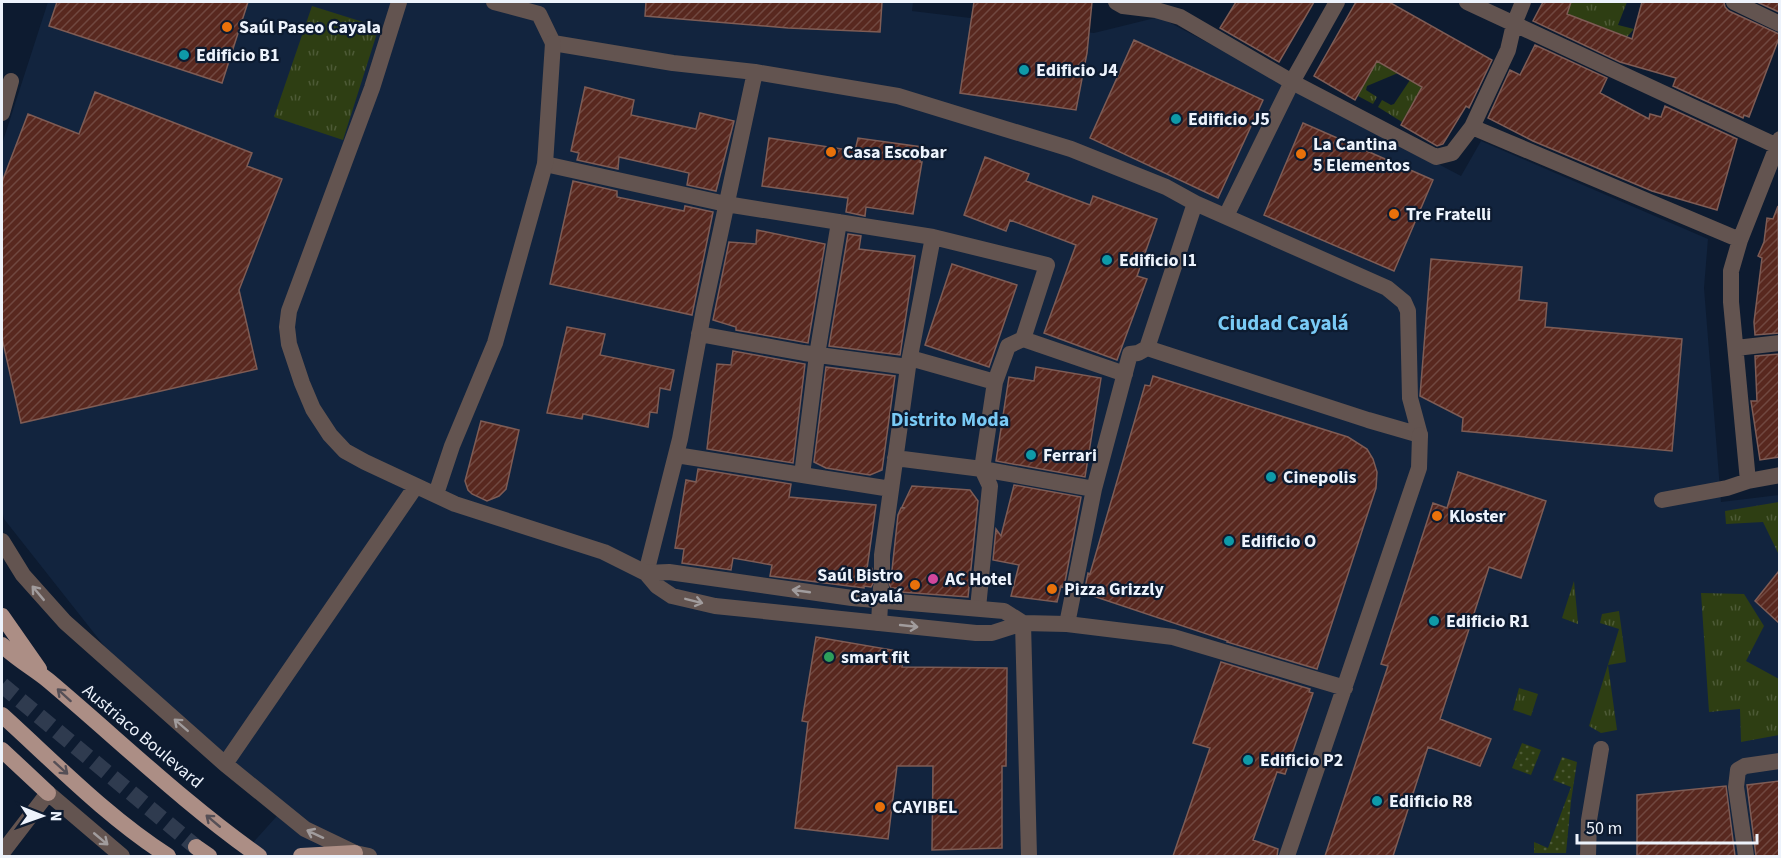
<svg xmlns="http://www.w3.org/2000/svg" width="1781" height="858" font-family="'Source Sans 3',sans-serif">
<style>
.built{fill:#12243e}
.grass{fill:url(#grass-tufts)}
.park{fill:url(#park-dots)}
.building{fill:url(#building-hatch);stroke:#7e5c55;stroke-width:1.5}
.lines{fill:none;stroke-linecap:round;stroke-linejoin:round}
.primary-tunnel{stroke:#2f3b4f;stroke-width:16;stroke-dasharray:16 8;stroke-linecap:butt}
.pedestrian{stroke:#635450;stroke-width:16}
.minor{stroke:#635450;stroke-width:16}
.primary{stroke:#ac8e85;stroke-width:16}
.oneway{stroke:#a19c9d}
.oneway2{stroke:#554f56}
.food-dot{fill:#e8710a;stroke:#0d1b30;stroke-width:2}
.culture-dot{fill:#0f9aa8;stroke:#0d1b30;stroke-width:2}
.hotel-dot{fill:#d1479c;stroke:#0d1b30;stroke-width:2}
.leisure-dot{fill:#2e9e5b;stroke:#0d1b30;stroke-width:2}
.labels{text-anchor:middle;stroke-width:4.5;stroke-linejoin:round;paint-order:stroke}
.poi-label{font-size:18px;font-weight:bold;fill:#edf3fc;stroke:#0d1b30;text-anchor:start}
.street-label{font-size:18px;fill:#edf3fc;stroke:#0d1b30}
.neighbourhood-label{font-size:20px;font-weight:bold;fill:#79caf5;stroke:#0d1b30}
.quarter-label{font-size:21px;font-weight:bold;fill:#79caf5;stroke:#0d1b30}
</style>
<defs>
<pattern id="grass-tufts" width="24" height="20" patternUnits="userSpaceOnUse" patternTransform="scale(1.5)"><rect width="24" height="20" fill="#2e3e13"/><path d="M3 7l-1-3M5 7V3M7 7l1-3M15 17l-1-3M17 17v-4M19 17l1-3" fill="none" stroke="#4d5a36"/></pattern>
<pattern id="park-dots" width="8" height="8" patternUnits="userSpaceOnUse" patternTransform="scale(1.5)"><rect width="8" height="8" fill="#2e3e13"/><path d="M2 2h.1M6 6h.1" fill="none" stroke="#4d5a36" stroke-width="1.8" stroke-linecap="round"/></pattern>
<pattern id="building-hatch" width="6" height="6" patternUnits="userSpaceOnUse" patternTransform="scale(1.5)"><rect width="6" height="6" fill="#58281f"/><path d="M-1 1l2-2M0 6l6-6M5 7l2-2" fill="none" stroke="#704840"/></pattern>
</defs>
<rect width="100%" height="100%" fill="#0d1b30"/>
<!-- built -->
<path class="built" d="M48,2H913L912,11L1094,33L1159,17L1461,176L1481,141L1708,239L1704,288L1721,502L1779,495V856H241L285,807L109,652L4,519L2,509V144Z"/>
<!-- grass -->
<path class="grass" d="M1571,2H1627L1618,25L1634,29L1627,37L1567,14Z
M312,6L379,27L343,140L274,117Z
M1377,61L1398,73L1367,86L1366,90L1377,97L1373,104L1358,96Z
M1410,80L1422,87L1402,122L1378,107L1382,100L1391,105L1394,104Z
M1779,502V555L1763,522L1726,524L1725,511Z
M1574,581L1578,623V624L1562,618Z
M1701,593L1744,594L1764,626L1746,661L1779,679V735L1741,742L1740,709L1709,712Z
M1619,611L1626,662L1608,665L1617,730L1601,733L1589,726L1619,629L1600,623L1602,614Z
M1519,688L1538,694L1531,716L1513,710Z"/>
<!-- park -->
<path class="park" d="M1522,743L1541,750L1531,775L1512,768Z
M1562,757L1577,762L1571,801L1566,853H1534V842L1548,848L1571,787L1553,780Z"/>
<!-- building -->
<path class="building" d="M57,2H248L222,83L49,26Z
M646,2H882L880,32L788,28L645,16Z
M974,2H1092L1087,53L1076,110L960,93Z
M1236,2H1314L1279,62L1220,28Z
M1356,2H1389L1492,60L1469,108L1466,106L1443,144L1437,146L1401,125L1422,87L1377,61L1355,100L1314,76Z
M1543,2H1571L1567,14L1632,39L1642,2H1724L1725,7L1729,11L1779,34V38L1749,117L1744,115L1743,118L1673,86L1676,78L1620,62L1533,21Z
M1757,2H1779V12Z
M1134,40L1263,100L1218,198L1090,138Z
M1535,45L1607,78L1600,93L1649,119L1650,114L1661,117L1665,106L1737,139L1717,210L1652,191L1533,141L1488,118L1510,70L1520,75Z
M585,87L634,100L631,115L696,129L700,113L734,121L716,191L687,185L689,173L619,157L618,169L577,160L579,153L571,151Z
M95,92L252,153L247,166L282,179L239,290L257,369L21,423L2,338V182L28,114L79,134Z
M1303,123L1433,180L1394,271L1264,215Z
M769,138L855,151L858,138L922,147L920,162H922L913,214L866,207L865,216L846,212L848,198L762,186Z
M985,157L1029,174L1026,181L1090,205L1093,196L1157,219L1137,276L1147,279L1117,360L1044,333L1076,245L1010,220L1006,231L964,215Z
M573,181L617,191V197L684,211L685,206L713,212L692,315L550,284Z
M1778,206L1779,333L1755,335L1754,322L1762,258L1758,256L1764,242L1767,218L1773,219Z
M757,230L825,244L808,343L736,330V327L713,320L729,242L756,244Z
M848,234L861,236L859,249L915,256L900,355L829,346Z
M1431,259L1522,267L1519,300L1547,303L1545,327L1682,339L1672,451L1462,431L1463,418L1420,396Z
M952,264L1017,285L989,367L925,345Z
M567,327L605,334L600,355L674,370L670,390L660,388L657,413L650,412L648,427L583,414L582,419L547,413Z
M733,351L805,364L793,463L707,449L717,364L731,365Z
M1779,354V457L1760,460L1751,401H1757L1755,356Z
M826,367L895,376L882,470L870,475L826,468L814,462Z
M1036,367L1101,378L1085,477L996,461L1009,377L1034,381Z
M1153,376L1348,437L1367,449L1373,459L1377,472L1376,488L1317,669L1227,642L1228,641L1084,593L1088,573L1090,574L1145,385L1150,386Z
M481,421L519,430L506,489L499,496L487,501L472,494L468,490L465,481Z
M698,469L791,484L789,497L876,505L865,583L872,569L876,578L871,587L864,586V588L770,576L772,565L733,558L731,570L682,563L684,549L675,548L686,480L696,482Z
M1458,472L1546,501L1521,578L1489,567L1440,719L1491,739L1480,766L1428,747L1393,856H1325L1388,666L1381,664L1433,503L1447,508Z
M1014,485L1081,497L1064,587L1061,586L1057,602L1011,596L1019,565L993,560L996,529L1001,536Z
M912,486L970,490L978,501L968,597L900,592V588H891L887,578L892,570L898,515L901,508H905L902,507Z
M1779,571V623L1755,601Z
M816,637L904,652L902,667L1007,668L1006,766H1002V848L932,850L933,766H897L888,839L795,828L808,722L802,721Z
M1221,662L1310,689L1309,692L1313,693L1285,774L1277,772L1253,840L1278,849L1277,856H1173L1210,748L1193,743Z
M1779,781V856H1756L1747,785Z
M1726,786L1735,856H1637V795Z"/>
<g class="lines">
<!-- primary-tunnel -->
<path class="primary-tunnel" d="M2,685L196,847"/>
<!-- pedestrian -->
<path class="pedestrian" d="M494,2L539,14L553,43L673,63L755,72L898,96L1071,149L1166,187L1195,203L1147,348L1368,420L1420,435
M545,164L726,204L933,237L1047,265L1023,339L1125,374
M1195,203L1387,288L1404,302L1408,311L1410,398L1420,435L1368,420L1147,348Z
M1226,216L1292,82
M699,334L804,353L908,367
M910,358L995,382
M676,455L891,489
M895,458L982,469L1094,489
M802,475L817,355L839,222
M882,569V555L908,367L933,237
M646,573L680,439L704,309L755,72
M978,608L990,486L982,469L995,382L1008,346L1023,339
M879,623L881,587
M1067,624L1094,489L1130,354L1138,353L1147,348"/>
<!-- minor -->
<path class="minor" d="M399,2L372,88L289,311L287,327L289,344L302,383L313,409L330,435L345,451L365,462L455,504L604,552L646,573L657,586L672,596L715,606L976,633H992L1023,623L1067,624L1173,637L1345,688
M1116,2L1123,6L1156,10L1180,17L1292,82L1436,157L1452,153L1472,127L1508,50L1514,24L1523,2
M1467,2L1777,146
M1734,2L1780,24
M1292,82L1337,2
M2,113L11,81
M1472,127L1740,240
M1736,348L1780,343
M1748,481L1731,302V271L1740,240L1780,139
M436,494L452,446L495,343L545,164L553,43
M1662,500L1727,488L1748,481L1780,475
M2,541L23,575L65,622L225,764L305,829L355,853L369,856
M646,573L669,572L852,598L1004,611L1023,623
M1023,623L1029,856
M225,764L416,486
M2,853L48,793L122,856
M1287,856L1419,468L1420,435
M1588,856L1589,820L1601,749
M1746,856L1736,787L1738,770L1745,766L1780,761"/>
<!-- primary -->
<path class="primary" d="M2,616L39,669
M2,645C16,659 33,668 49,681C119,740 185,804 259,856
M2,715C55,763 107,817 168,856
M2,750L48,793
M196,847L209,856
M301,856L355,853"/>
</g>
<!-- one-way arrows -->
<defs><path id="oneway-shaft" d="M-6 0H5M1.5-3L5.5 0L1.5 3" fill="none" stroke-width="1.6" stroke-linecap="round" stroke-linejoin="round" transform="scale(1.5)"/></defs>
<g class="oneway">
<use href="#oneway-shaft" transform="translate(801 591) rotate(-172)"/>
<use href="#oneway-shaft" transform="translate(38 593) rotate(-130)"/>
<use href="#oneway-shaft" transform="translate(694 601) rotate(14)"/>
<use href="#oneway-shaft" transform="translate(909 626) rotate(6)"/>
<use href="#oneway-shaft" transform="translate(181 725) rotate(-139)"/>
<use href="#oneway-shaft" transform="translate(315 834) rotate(-155)"/>
<use href="#oneway-shaft" transform="translate(101 839) rotate(40)"/>
</g>
<g class="oneway2">
<use href="#oneway-shaft" transform="translate(64 695) rotate(-138)"/>
<use href="#oneway-shaft" transform="translate(61 768) rotate(42)"/>
<use href="#oneway-shaft" transform="translate(213 821) rotate(-140)"/>
</g>
<!-- markers -->
<g class="food-dot">
<circle cx="227" cy="27" r="6"/>
<circle cx="831" cy="152" r="6"/>
<circle cx="1301" cy="154" r="6"/>
<circle cx="1394" cy="214" r="6"/>
<circle cx="1437" cy="516" r="6"/>
<circle cx="915" cy="585" r="6"/>
<circle cx="1052" cy="589" r="6"/>
<circle cx="880" cy="807" r="6"/>
</g>
<g class="culture-dot">
<circle cx="184" cy="55" r="6"/>
<circle cx="1024" cy="70" r="6"/>
<circle cx="1176" cy="119" r="6"/>
<circle cx="1107" cy="260" r="6"/>
<circle cx="1031" cy="455" r="6"/>
<circle cx="1271" cy="477" r="6"/>
<circle cx="1229" cy="541" r="6"/>
<circle cx="1434" cy="621" r="6"/>
<circle cx="1248" cy="760" r="6"/>
<circle cx="1377" cy="801" r="6"/>
</g>
<circle class="hotel-dot" cx="933" cy="579" r="6"/>
<circle class="leisure-dot" cx="829" cy="657" r="6"/>
<g class="labels">
<!-- poi labels -->
<g class="poi-label">
<text x="239" y="33">Saúl Paseo Cayala</text>
<text x="196" y="61">Edificio B1</text>
<text x="1036" y="76">Edificio J4</text>
<text x="1188" y="125">Edificio J5</text>
<text x="1313" y="150">La Cantina<tspan x="1313" dy="21">5 Elementos</tspan></text>
<text x="843" y="158">Casa Escobar</text>
<text x="1406" y="220">Tre Fratelli</text>
<text x="1119" y="266">Edificio I1</text>
<text x="1043" y="461">Ferrari</text>
<text x="1283" y="483">Cinepolis</text>
<text x="1449" y="522">Kloster</text>
<text x="1241" y="547">Edificio O</text>
<text x="903" y="581" text-anchor="end">Saúl Bistro<tspan x="903" dy="21">Cayalá</tspan></text>
<text x="945" y="585">AC Hotel</text>
<text x="1064" y="595">Pizza Grizzly</text>
<text x="1446" y="627">Edificio R1</text>
<text x="841" y="663">smart fit</text>
<text x="1260" y="766">Edificio P2</text>
<text x="1389" y="807">Edificio R8</text>
<text x="892" y="813">CAYIBEL</text>
</g>
<!-- street labels -->
<g class="street-label">
<text transform="translate(143 736) rotate(40)" y="6">Austriaco Boulevard</text>
</g>
<!-- neighbourhood labels -->
<g class="neighbourhood-label">
<text x="950" y="426">Distrito Moda</text>
</g>
<!-- quarter labels -->
<g class="quarter-label">
<text x="1283" y="330">Ciudad Cayalá</text>
</g>
</g>
<!-- border -->
<rect width="1781" height="858" fill="none" stroke="#edf3fc" stroke-width="6"/>
<!-- north arrow -->
<g transform="translate(42 816) rotate(91)" stroke="#0d1b30" stroke-width="4.5" paint-order="stroke">
<path d="M0-4.5L10 22L0 15L-10 22Z" fill="#edf3fc"/>
<text y="-9" font-size="16" font-weight="bold" text-anchor="middle" fill="#edf3fc">N</text>
</g>
<!-- scale -->
<path d="M1577 834v9h180v-9" fill="none" stroke="#edf3fc" stroke-width="3"/>
<text x="1586" y="834" font-size="18" fill="#edf3fc" stroke="#0d1b30" stroke-width="4.5" paint-order="stroke">50 m</text>
</svg>
